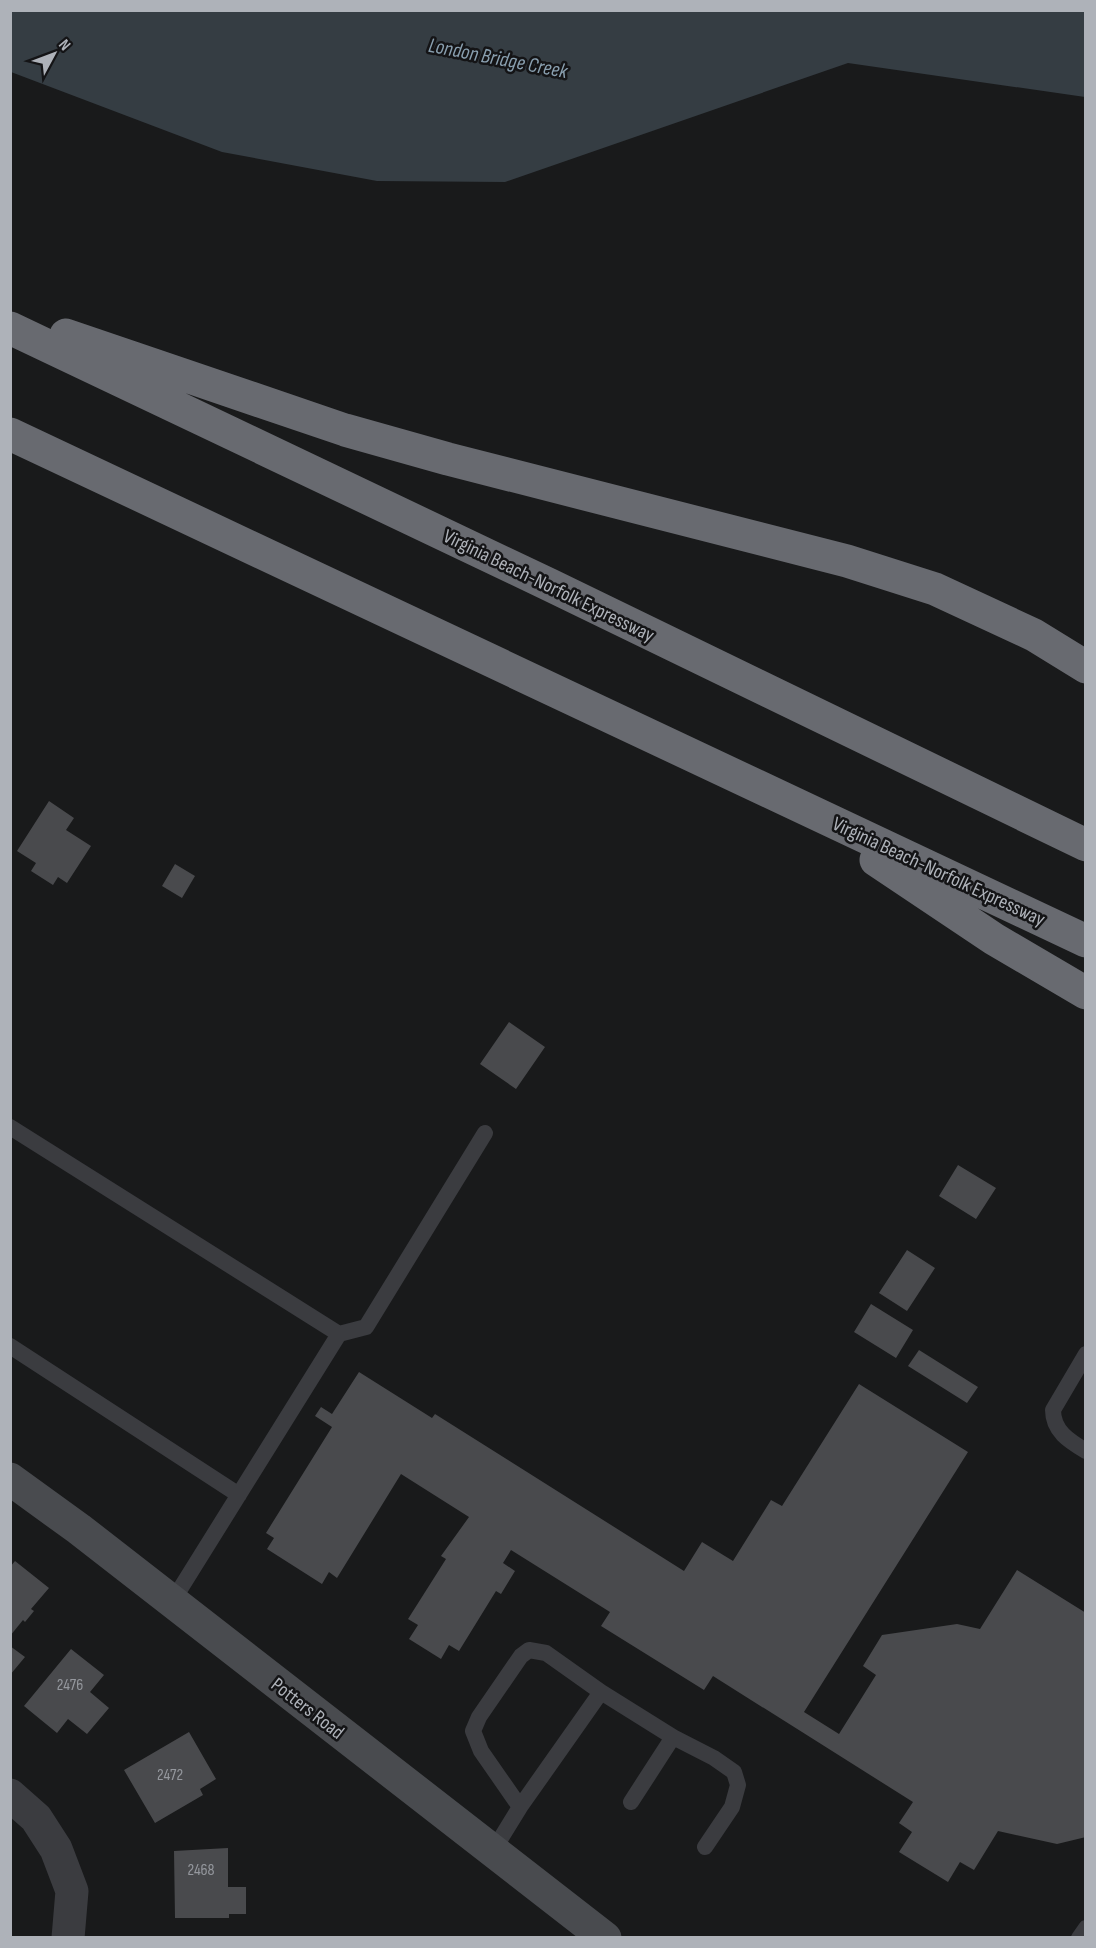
<svg xmlns="http://www.w3.org/2000/svg" width="1096" height="1948" font-family="'Sofia Sans Condensed',sans-serif">
<style>
.water{fill:#353d43}
.building{fill:#494a4d}
.lines{fill:none;stroke-linecap:round;stroke-linejoin:round}
.lane{stroke:#3b3c40;stroke-width:16}
.street{stroke:#3b3c40;stroke-width:33}
.secondary{stroke:#494b4f;stroke-width:33}
.highway{stroke:#686a70;stroke-width:33}
.labels{text-anchor:middle;stroke-width:5;stroke-linejoin:round;paint-order:stroke}
.number-label{font-size:16px;fill:#95989e}
.street-label{font-size:20px;fill:#aeb2b9;stroke:#141416}
.water-label{font-size:21px;font-style:italic;fill:#899faf;stroke:#141416}
</style>
<rect width="100%" height="100%" fill="#191a1b"/>
<!-- water -->
<path class="water" d="M10,11H1085V97L848,63L505,182L377,181L222,152L11,72Z"/>
<!-- building -->
<path class="building" d="M49,801L74,818L66,830L91,846L67,883L58,877L53,885L31,871L36,863L17,851Z
M175,864L195,876L182,898L162,886Z
M509,1022L545,1047L516,1089L480,1064Z
M958,1165L996,1188L976,1219L939,1196Z
M907,1250L935,1268L907,1311L879,1293Z
M871,1304L913,1330L896,1358L854,1332Z
M919,1350L978,1387L967,1403L908,1366Z
M359,1372L432,1418L435,1414L684,1571L702,1542L733,1561L771,1500L782,1506L859,1384L968,1452L804,1712L839,1734L876,1675L863,1666L882,1635L957,1624L980,1629L1017,1570L1086,1613V1837L1057,1844L998,1831L974,1870L960,1862L948,1882L899,1852L912,1832L899,1823L913,1802L713,1676L704,1690L601,1626L610,1612L511,1550L503,1563L515,1571L501,1594L496,1591L459,1651L449,1645L441,1659L409,1639L418,1625L408,1619L446,1559L441,1556L469,1517L401,1474L337,1578L329,1572L322,1584L267,1549L274,1538L266,1533L332,1427L315,1416L321,1407L332,1414Z
M15,1561L49,1588L31,1609L34,1611L25,1622L23,1620L10,1636V1567Z
M10,1646L25,1657L10,1675Z
M71,1649L104,1675L90,1692L109,1708L87,1734L68,1719L57,1733L24,1706Z
M189,1732L216,1779L200,1789L203,1795L155,1823L124,1770Z
M228,1848V1887H246V1914H229V1918H175L174,1851Z"/>
<g class="lines">
<!-- lane -->
<path class="lane" d="M10,1127L339,1334L172,1602
M339,1334L366,1327L485,1133
M10,1346L239,1495
M1086,1354L1053,1410C1053,1431 1069,1441 1086,1451
M601,1692L673,1737L714,1758L734,1772L738,1785L732,1807L705,1847
M631,1802L673,1737
M493,1851L520,1807L601,1692L546,1653L529,1650L521,1656L479,1717L473,1731L481,1751L520,1807
M1079,1938L1086,1928"/>
<!-- street -->
<path class="street" d="M10,1795L36,1818L56,1849L72,1891L68,1938"/>
<!-- secondary -->
<path class="secondary" d="M10,1479L79,1529L605,1938"/>
<!-- highway -->
<path class="highway" d="M10,328L550,585L1086,845
M66,335L345,430L448,459L847,561L935,589L1034,635L1086,667
M10,434L1086,941
M876,860L994,939L1086,993"/>
</g>
<g class="labels">
<!-- number labels -->
<g class="number-label">
<text x="70" y="1690">2476</text>
<text x="170" y="1780">2472</text>
<text x="201" y="1875">2468</text>
</g>
<!-- street labels -->
<g class="street-label">
<text transform="translate(549 585) rotate(26)" y="7">Virginia Beach-Norfolk Expressway</text>
<text transform="translate(939 871) rotate(25)" y="7">Virginia Beach-Norfolk Expressway</text>
<text transform="translate(308 1708) rotate(38)" y="7">Potters Road</text>
</g>
<!-- water labels -->
<g class="water-label">
<text transform="translate(498 58) rotate(11)" y="7">London Bridge Creek</text>
</g>
</g>
<!-- border -->
<rect width="1096" height="1948" fill="none" stroke="#aeb2b9" stroke-width="24"/>
<!-- north arrow -->
<g transform="translate(54 54) rotate(49)" stroke="#141416" stroke-width="4.5" paint-order="stroke">
<path d="M0-4.5L10 22L0 15L-10 22Z" fill="#aeb2b9"/>
<text y="-9" font-size="16" font-weight="bold" text-anchor="middle" fill="#aeb2b9">N</text>
</g>
</svg>
